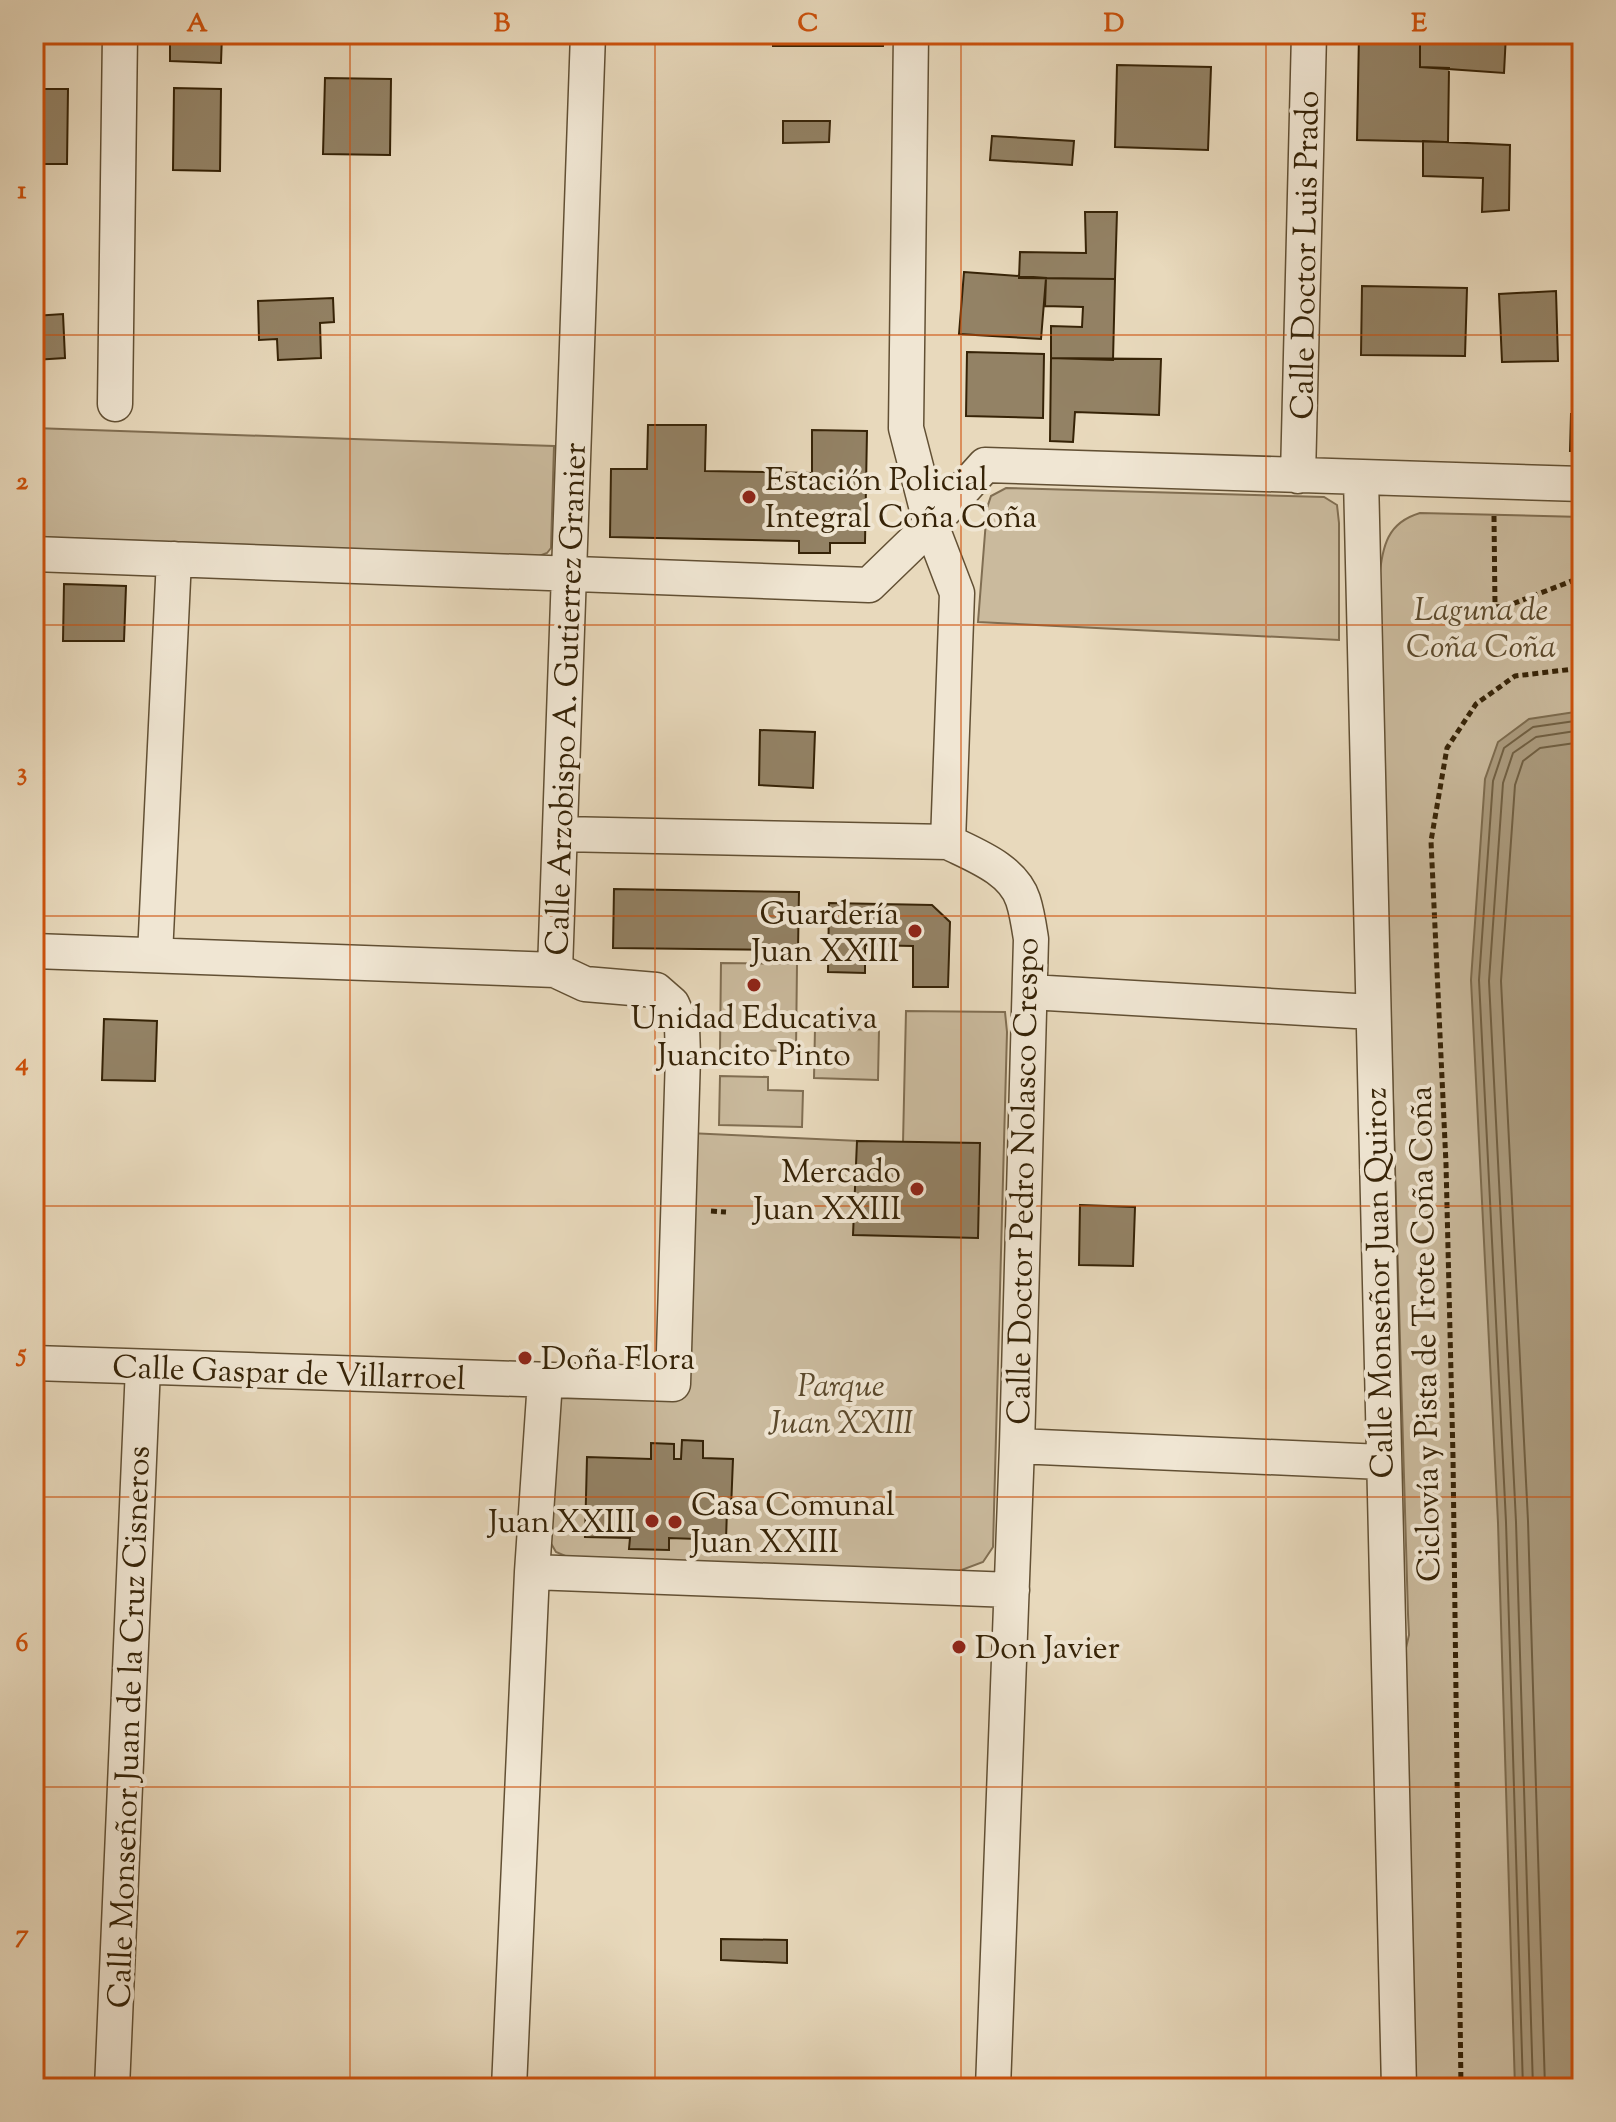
<svg xmlns="http://www.w3.org/2000/svg" width="1616" height="2122" font-family="'Sorts Mill Goudy',serif">
<style>
.green{fill:#caba9d;stroke:#806e52;stroke-width:2}
.water{fill:#ab9b7e;stroke:#7c6b4e;stroke-width:2}
.lines{fill:none;stroke-linecap:round;stroke-linejoin:round}
.shore{stroke:#705f42;stroke-width:2}
.building{fill:#938265;stroke:#362307;stroke-width:2}
.minor-casing{stroke:#625034;stroke-width:37}
.path{stroke:#362307;stroke-width:5;stroke-dasharray:6 4;stroke-linecap:butt}
.minor{stroke:#f0e6d3;stroke-width:34}
.grid{fill:none;stroke:#cd510b;stroke-width:2;stroke-opacity:0.55}
.poi-dot{fill:#8f2418;stroke:#f0e6d3;stroke-width:3}
.labels{text-anchor:middle;stroke-width:8;stroke-linejoin:round;paint-order:stroke}
.street-label{font-size:32px;fill:#362307;stroke:#f0e6d3}
.poi-label{font-size:32px;fill:#362307;stroke:#f0e6d3;text-anchor:start}
.park-label{font-size:32px;font-style:italic;fill:#5b492c;stroke:#f0e6d3}
.neatline{fill:none;stroke:#cd510b;stroke-width:3}
.grid-label{font-size:26px;text-anchor:middle;font-weight:bold;fill:#cd510b}
</style>
<rect width="100%" height="100%" fill="#e8d9bc"/>
<filter id="stains"><feTurbulence type="fractalNoise" baseFrequency=".0025" numOctaves="4"/><feColorMatrix values="0 0 0 0 .2 0 0 0 0 .09 0 0 0 0 .02 0 0 0 .5 -.17"/></filter>
<radialGradient id="worn" r=".72"><stop offset=".6" stop-color="#630" stop-opacity="0"/><stop offset="1" stop-color="#630" stop-opacity=".3"/></radialGradient>
<!-- green -->
<path class="green" d="M34,428L554,446L551,548L547,553L539,556L34,537Z
M1006,488L1324,497L1337,505L1339,523V640L978,622L987,508L991,496Z
M1420,513L1582,517V2088H1406L1395,1695L1409,1635L1408,1614L1378,585C1383,551 1383,524 1420,513Z
M721,963L797,964L796,1051L720,1050Z
M906,1011L1005,1012L1007,1032L993,1547L983,1562L959,1571L570,1558L556,1552L549,1540L554,1405L562,1398L669,1399L689,1133L903,1143Z
M815,1028L879,1030L878,1080L814,1078Z
M720,1076L768,1077V1090L803,1091L802,1127L719,1125Z"/>
<!-- water -->
<path class="water" d="M1575,712L1582,713V2088H1515L1498,1523L1471,980L1485,779L1498,742L1529,719Z"/>
<g class="lines">
<!-- shore -->
<path class="shore" d="M1523,2088L1506,1522L1479,980L1493,781L1504,748L1533,727L1582,720
M1533,2088L1516,1522L1489,981L1503,783L1513,753L1536,737L1582,730
M1545,2088L1528,1521L1501,981L1515,785L1523,761L1540,748L1582,742"/>
</g>
<!-- building -->
<path class="building" d="M170,34H222L221,63L170,61Z
M712,34H756V43L712,42Z
M773,34H884L883,46H773Z
M971,34H1033V42L971,39Z
M1359,34H1420V67L1449,68L1448,142L1357,140Z
M1420,34H1506L1504,73L1420,67Z
M1117,65L1211,67L1208,150L1115,147Z
M325,78L391,79L390,155L323,154Z
M174,88L221,89L220,171L173,170Z
M34,89H68L67,164H34Z
M783,121H830L829,142L783,143Z
M992,136L1074,141L1072,165L990,160Z
M1423,141L1510,145L1509,210L1482,212L1483,178L1423,176Z
M1085,212H1117L1115,279L1019,278L1020,252L1086,253Z
M1581,221H1582V291H1580Z
M964,272L1046,278L1041,339L959,334Z
M1046,278L1115,279L1113,360L1051,358V326L1082,327L1083,307L1045,306Z
M1362,286L1467,288L1465,356L1361,355Z
M1556,291L1558,361L1502,362L1499,294Z
M333,298L334,322L320,323L321,358L278,360L277,339L259,340L258,301Z
M63,314L65,358L34,360V316Z
M967,352L1044,354L1043,418L966,416Z
M1051,358L1161,359L1159,415L1075,412L1073,442L1050,441Z
M1571,414H1582V451H1570Z
M648,425H706L705,471L812,473V430L867,431L865,543H830V553H799V541L610,537L611,469H647Z
M64,584L126,586L124,641H63Z
M760,730L815,732L813,788L759,785Z
M614,889L799,892L798,950L613,948Z
M829,903L932,905L950,922L948,987H913V946L865,945V973L828,972Z
M104,1019L157,1021L155,1081L102,1080Z
M857,1141L980,1143L978,1238L853,1235Z
M1080,1205L1135,1207L1133,1266L1079,1265Z
M682,1440L703,1441V1458L733,1459L731,1509H727L726,1540L669,1538V1550L629,1549L630,1538L585,1537L587,1457L651,1459V1443L674,1444V1459H681Z
M721,1939L787,1940V1963L721,1960Z"/>
<g class="lines">
<defs>
<path id="minor" d="M911,34L906,428L931,525L957,593L948,842C974,855 1013,869 1023,900C1027,912 1029,926 1031,939L1017,1446L993,2088
M115,404L120,34
M1298,476L1309,34
M1361,478L1399,2088
M34,554L869,585L931,525L985,465L1582,484
M560,834L948,842
M34,951L555,970L585,984L656,990L672,1004L682,1027L683,1056L673,1384L34,1363
M155,955L174,559
M555,970L588,34
M1030,992L1372,1012
M1017,1446L1382,1462
M532,1572L1012,1590
M112,2088L143,1367
M509,2088L532,1572L545,1381"/>
</defs>
<!-- minor casing -->
<use href="#minor" class="minor-casing"/>
<!-- path -->
<path class="path" d="M1494,516L1495,607L1507,606L1582,577
M711,1211L726,1212
M1461,2088L1453,1457L1446,1164L1431,841L1447,748L1476,704L1515,676L1582,668"/>
<!-- minor -->
<use href="#minor" class="minor"/>
</g>
<!-- grid -->
<path class="grid" d="M350,34V2088M655,34V2088M961,34V2088M1266,34V2088M34,335H1582M34,625H1582M34,916H1582M34,1206H1582M34,1497H1582M34,1787H1582"/>
<!-- markers -->
<g class="poi-dot">
<circle cx="749" cy="497" r="8"/>
<circle cx="915" cy="931" r="8"/>
<circle cx="754" cy="985" r="8"/>
<circle cx="917" cy="1189" r="8"/>
<circle cx="525" cy="1358" r="8"/>
<circle cx="652" cy="1521" r="8"/>
<circle cx="675" cy="1522" r="8"/>
<circle cx="959" cy="1647" r="8"/>
</g>
<g class="labels">
<!-- street labels -->
<g class="street-label">
<text transform="translate(1304 255) rotate(-89)" y="11">Calle Doctor Luis Prado</text>
<text transform="translate(565 699) rotate(-88)" y="11">Calle Arzobispo A. Gutierrez Granier</text>
<text transform="translate(1022 1181) rotate(-89)" y="11">Calle Doctor Pedro Nolasco Crespo</text>
<text transform="translate(1378 1283) rotate(-91)" y="11">Calle Monseñor Juan Quiroz</text>
<text transform="translate(1424 1334) rotate(-91)" y="11">Ciclovía y Pista de Trote Coña Coña</text>
<text transform="translate(289 1372) rotate(2)" y="11">Calle Gaspar de Villarroel</text>
<text transform="translate(128 1727) rotate(-88)" y="11">Calle Monseñor Juan de la Cruz Cisneros</text>
</g>
<!-- poi labels -->
<g class="poi-label">
<text x="765" y="490">Estación Policial<tspan x="765" dy="37">Integral Coña Coña</tspan></text>
<text x="899" y="924" text-anchor="end">Guardería<tspan x="899" dy="37">Juan XXIII</tspan></text>
<text x="754" y="1028" text-anchor="middle">Unidad Educativa<tspan x="754" dy="37">Juancito Pinto</tspan></text>
<text x="901" y="1182" text-anchor="end">Mercado<tspan x="901" dy="37">Juan XXIII</tspan></text>
<text x="541" y="1369">Doña Flora</text>
<text x="691" y="1515">Casa Comunal<tspan x="691" dy="37">Juan XXIII</tspan></text>
<text x="636" y="1532" text-anchor="end">Juan XXIII</text>
<text x="975" y="1658">Don Javier</text>
</g>
<!-- park labels -->
<g class="park-label">
<text x="1481" y="620">Laguna de<tspan x="1481" dy="37">Coña Coña</tspan></text>
<text x="841" y="1396">Parque<tspan x="841" dy="37">Juan XXIII</tspan></text>
</g>
</g>
<!-- margin -->
<rect width="1616" height="2122" fill="none" stroke="#e8d9bc" stroke-width="88"/>
<rect x="44" y="44" width="1528" height="2034" class="neatline"/>
<g class="grid-label">
<text x="197" y="31">A</text>
<text x="502" y="31">B</text>
<text x="808" y="31">C</text>
<text x="1114" y="31">D</text>
<text x="1419" y="31">E</text>
<text x="22" y="198">1</text>
<text x="22" y="489">2</text>
<text x="22" y="780">3</text>
<text x="22" y="1070">4</text>
<text x="22" y="1361">5</text>
<text x="22" y="1651">6</text>
<text x="22" y="1942">7</text>
</g>
<rect width="100%" height="100%" filter="url(#stains)"/>
<rect width="100%" height="100%" fill="url(#worn)"/>
</svg>
